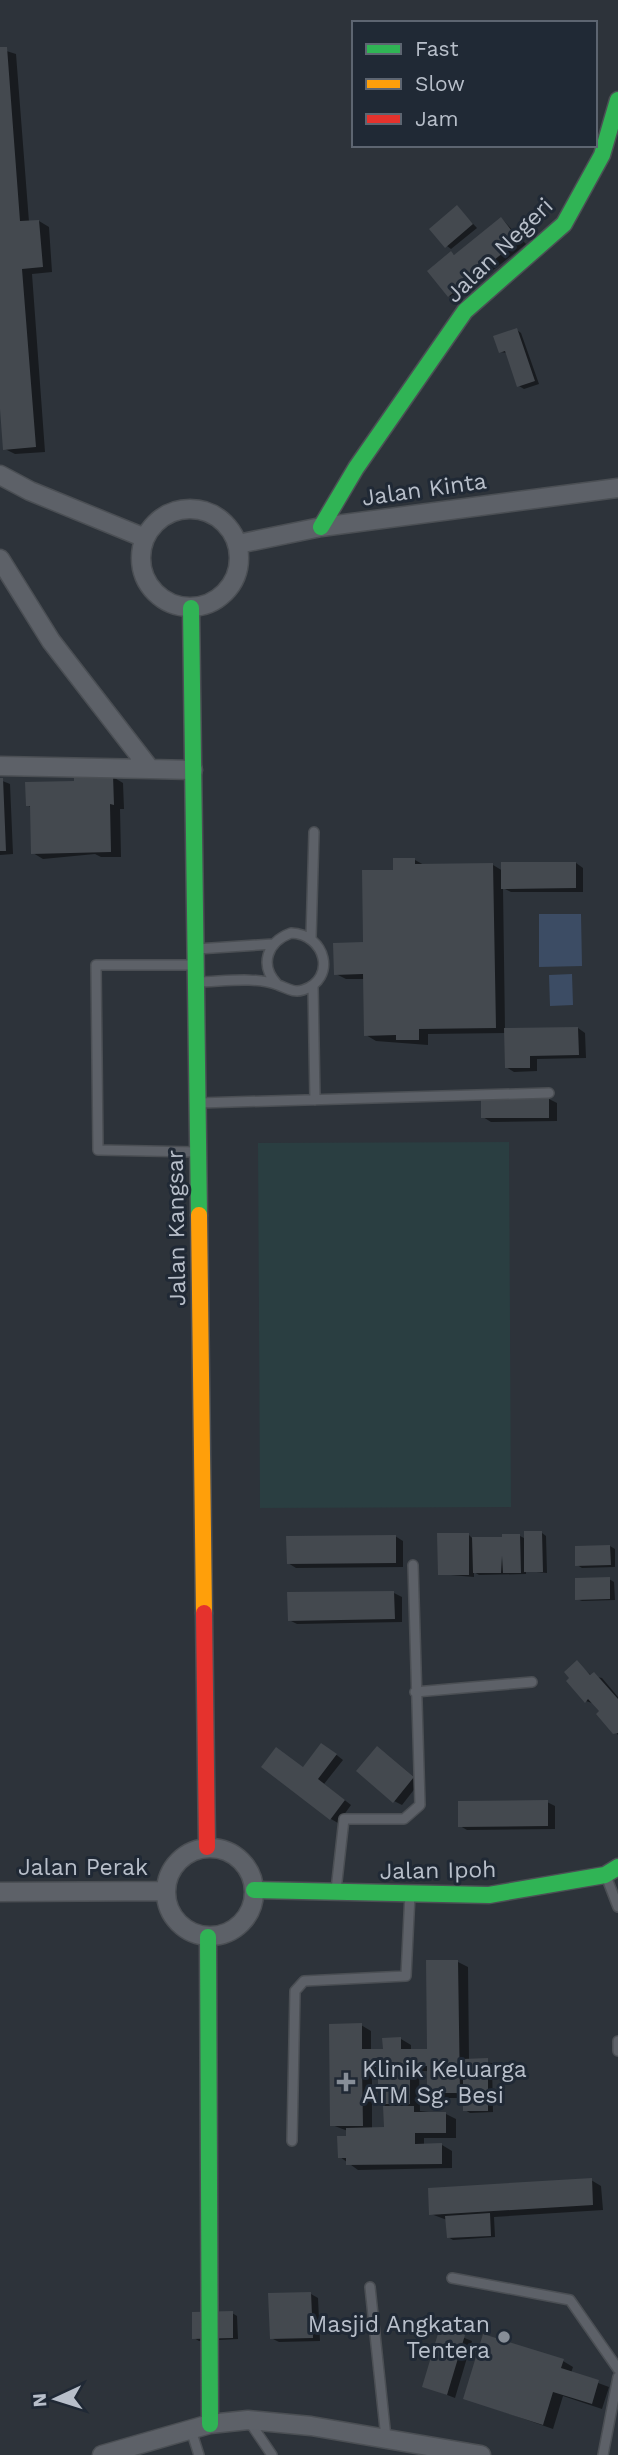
<svg xmlns="http://www.w3.org/2000/svg" width="618" height="2455" font-family="'Work Sans',sans-serif">
<style>
.green{fill:#2a3e41}
.water{fill:#3c4c64}
.shadow{fill:#0007;fill-rule:evenodd}
.building{fill:#44494f}
.lines{fill:none;stroke-linecap:round;stroke-linejoin:round}
.lane-casing{stroke:#4b4f54;stroke-width:12}
.street-casing{stroke:#4b4f54;stroke-width:21}
.fast-casing{stroke:#4b4f54;stroke-width:19}
.slow-casing{stroke:#4b4f54;stroke-width:19}
.jam-casing{stroke:#4b4f54;stroke-width:19}
.lane{stroke:#5d6168;stroke-width:9}
.street{stroke:#5d6168;stroke-width:18}
.fast{stroke:#30b455;stroke-width:16}
.slow{stroke:#ff9f0a;stroke-width:16}
.jam{stroke:#e5322d;stroke-width:16}
.poi-dot{fill:#878e98;stroke:#202935;stroke-width:2.5}
.labels{text-anchor:middle;stroke-width:6;stroke-linejoin:round;paint-order:stroke}
.street-label{font-size:23px;fill:#b8bfca;stroke:#202935}
.poi-label{font-size:23px;fill:#b8bfca;stroke:#202935;text-anchor:start}
</style>
<rect width="100%" height="100%" fill="#2d333a"/>
<!-- green -->
<path class="green" d="M509,1142L511,1507L260,1508L258,1143Z"/>
<!-- water -->
<path class="water" d="M539,914H581L582,966L539,967Z
M572,974L573,1005L550,1006L549,975Z"/>
<!-- shadow -->
<path class="shadow" d="M0,49L16,54L29,222L39,221L49,227L52,272L32,274L45,452L15,454L5,449L0,386Z
M457,207L477,228L451,249L447,246Z
M502,219L526,244L456,300L449,296L451,253L456,256Z
M517,330L521,333L539,384L524,389L519,386L508,353L500,352Z
M113,777L123,783L124,809H120L121,857H101L95,854L43,859L33,853L32,808L27,805L76,783Z
M0,780L10,784L13,854L0,855Z
M415,860L426,866L493,865L503,871L576,863L583,868V892H511L503,888L505,1030L578,1028L585,1033L586,1058L537,1059V1071L514,1072L506,1067V1033L428,1034V1045L376,1041L366,1035L365,979H346L336,974L365,944L395,872Z
M549,1099L557,1103V1121L491,1122L483,1117Z
M542,1533L546,1536L547,1573L526,1571V1574L479,1575L474,1572V1577L439,1574L469,1535L473,1539L520,1536L526,1539Z
M395,1536L403,1541V1567L296,1568L288,1563Z
M610,1546L615,1549V1567L582,1568L577,1565Z
M609,1579L614,1582L615,1600L582,1601L577,1599Z
M394,1593L402,1597V1622L297,1624L289,1620Z
M577,1663L592,1676L602,1678L618,1697V1735L595,1704L586,1701Z
M329,1749L343,1760L324,1784L351,1805L338,1823L331,1819L304,1769Z
M385,1753L420,1782L402,1805L394,1801Z
M547,1802L555,1806V1829L467,1830L460,1826Z
M458,1962L468,1967L469,2060L492,2063L493,2112L470,2113L465,2110V2098H439L429,2092V2071H419L420,2111L446,2114L456,2119V2138H424V2146L442,2145L452,2151V2168L358,2170L340,2157L348,2131L332,2125L361,2025L371,2031V2051H384L401,2039L411,2045V2051H428ZM372,2072H380V2103L385,2106V2129H372ZM453,2087L465,2093V2098L451,2090Z
M591,2180L601,2186L603,2210L494,2217L495,2237L453,2240L448,2237L447,2220L431,2214Z
M311,2294L318,2298L320,2341L279,2342L271,2338Z
M232,2313L237,2316L238,2339L199,2341L194,2338Z
M442,2329L472,2341L455,2398L424,2386Z
M563,2361L573,2367L571,2373L609,2387L602,2409L563,2396L553,2429L465,2398Z"/>
<!-- building -->
<path class="building" d="M0,47H7L20,221L39,220L43,267L22,269L36,447L3,450L0,409Z
M457,205L473,224L445,248L429,229Z
M501,217L519,240L448,297L427,271L451,251L454,255Z
M517,328L535,381L517,387L505,351L499,353L493,336Z
M113,775L114,805L110,804L111,852L31,854L30,806H26L25,782L74,781V776Z
M0,778H3L6,851H0Z
M393,858H415V864L493,863L496,1028L419,1029V1040H396V1035L364,1036L363,974L334,975L333,943L363,942L362,870H393Z
M501,862H576V888L501,889Z
M578,1027L579,1055L530,1056V1068H505L504,1028Z
M481,1097H549V1118H481Z
M524,1531H542L543,1572H524Z
M437,1533H469V1575H438Z
M502,1534H520L521,1573H503L502,1556L501,1573H473L472,1537H502Z
M396,1535V1563L287,1564L286,1536Z
M610,1545L611,1565L575,1566V1546Z
M610,1577V1599L575,1600V1578Z
M394,1591L395,1619L288,1621L287,1592Z
M577,1660L590,1675L594,1672L618,1699V1733L613,1734L596,1714L599,1711L588,1699L585,1703L566,1681L569,1678L564,1672Z
M321,1743L337,1754L318,1779L345,1800L330,1820L261,1767L276,1747L303,1767Z
M377,1746L414,1777L393,1803L356,1771Z
M548,1800V1826L458,1827V1801Z
M426,1960H458L460,2093H427V2066L410,2067V2104H378V2067H362L363,2126H330L329,2024L362,2023V2049H383L382,2038L401,2037V2049H427Z
M488,2058V2111H463V2059Z
M383,2106H414V2112H446V2133H415V2144L442,2143V2164L346,2165V2158H338L337,2136H346V2128L384,2127Z
M592,2178L593,2205L429,2215L428,2188Z
M490,2213L491,2236L447,2238L445,2216Z
M311,2292L313,2338L270,2339L268,2293Z
M233,2311V2338L192,2339V2312Z
M440,2327L465,2335L447,2395L422,2387Z
M483,2334L564,2359L561,2368L599,2380L592,2404L553,2392L543,2425L463,2399Z"/>
<g class="lines">
<defs>
<path id="lane" d="M311,938L314,832
M197,949L273,944
M193,965H96L98,1150L196,1152
M197,982C221,982 254,976 278,985C287,988 293,993 303,990C337,979 326,934 291,933C267,942 259,965 277,984
M313,985L315,1100
M199,1103L549,1093
M415,1692L532,1682
M606,1876L618,1907
M336,1890L344,1819H404L420,1805L413,1565
M618,2051V2041
M292,2141L295,1991L304,1981L406,1976L410,1894
M452,2278L570,2300L618,2369
M370,2287L386,2438
M249,2421L272,2455
M191,2430L199,2455
M603,2455L618,2377"/>
<path id="street" d="M0,475L30,491L145,538
M141 558a49 49 0 1 1 98 0a49 49 0 1 1-98 0Z
M238,544L321,527L618,488
M0,559L51,641L150,769L193,770
M0,766L150,769
M166 1892a44 44 0 1 1 88 0a44 44 0 1 1-88 0Z
M0,1892L166,1891
M102,2455L210,2424L248,2420L311,2426L481,2455"/>
<path id="fast" d="M321,527L356,468L465,311L564,224L602,155L618,100
M191,608L199,1215
M254,1890L489,1895L605,1875L618,1867
M208,1937L210,2424"/>
<path id="slow" d="M199,1215L204,1613"/>
<path id="jam" d="M204,1613L207,1847"/>
</defs>
<!-- lane casing -->
<use href="#lane" class="lane-casing"/>
<!-- street casing -->
<use href="#street" class="street-casing"/>
<!-- fast casing -->
<use href="#fast" class="fast-casing"/>
<!-- slow casing -->
<use href="#slow" class="slow-casing"/>
<!-- jam casing -->
<use href="#jam" class="jam-casing"/>
<!-- lane -->
<use href="#lane" class="lane"/>
<!-- street -->
<use href="#street" class="street"/>
<!-- fast -->
<use href="#fast" class="fast"/>
<!-- slow -->
<use href="#slow" class="slow"/>
<!-- jam -->
<use href="#jam" class="jam"/>
</g>
<!-- markers -->
<g class="poi-dot">
<path d="M342.5 2071.5h7v7h7v7h-7v7h-7v-7h-7v-7h7z"/>
<circle cx="504" cy="2337" r="7"/>
</g>
<g class="labels">
<!-- street labels -->
<g class="street-label">
<text transform="translate(499 250) rotate(-44)" y="8">Jalan Negeri</text>
<text transform="translate(424 489) rotate(-8)" y="8">Jalan Kinta</text>
<text transform="translate(176 1228) rotate(-91)" y="8">Jalan Kangsar</text>
<text x="83" y="1875">Jalan Perak</text>
<text transform="translate(438 1870) rotate(-1)" y="8">Jalan Ipoh</text>
</g>
<!-- poi labels -->
<g class="poi-label">
<text x="362" y="2077">Klinik Keluarga<tspan x="362" dy="26">ATM Sg. Besi</tspan></text>
<text x="490" y="2332" text-anchor="end">Masjid Angkatan<tspan x="490" dy="26">Tentera</tspan></text>
</g>
</g>
<!-- legend -->
<rect x="352" y="21" width="245" height="126" fill="#202935" stroke="#5d6571" stroke-width="2"/>
<rect x="366" y="44" width="35" height="10" fill="#30b455" stroke="#5d6571" stroke-width="2"/>
<text x="415" y="56" font-size="21" fill="#b8bfca">Fast</text>
<rect x="366" y="79" width="35" height="10" fill="#ff9f0a" stroke="#5d6571" stroke-width="2"/>
<text x="415" y="91" font-size="21" fill="#b8bfca">Slow</text>
<rect x="366" y="114" width="35" height="10" fill="#e5322d" stroke="#5d6571" stroke-width="2"/>
<text x="415" y="126" font-size="21" fill="#b8bfca">Jam</text>
<!-- north arrow -->
<g transform="translate(56 2399) rotate(266)" stroke="#202935" stroke-width="5" paint-order="stroke">
<path d="M0-5L12 26L0 18L-12 26Z" fill="#b8bfca"/>
<text y="-10" font-size="19" font-weight="bold" text-anchor="middle" fill="#b8bfca">N</text>
</g>
</svg>
